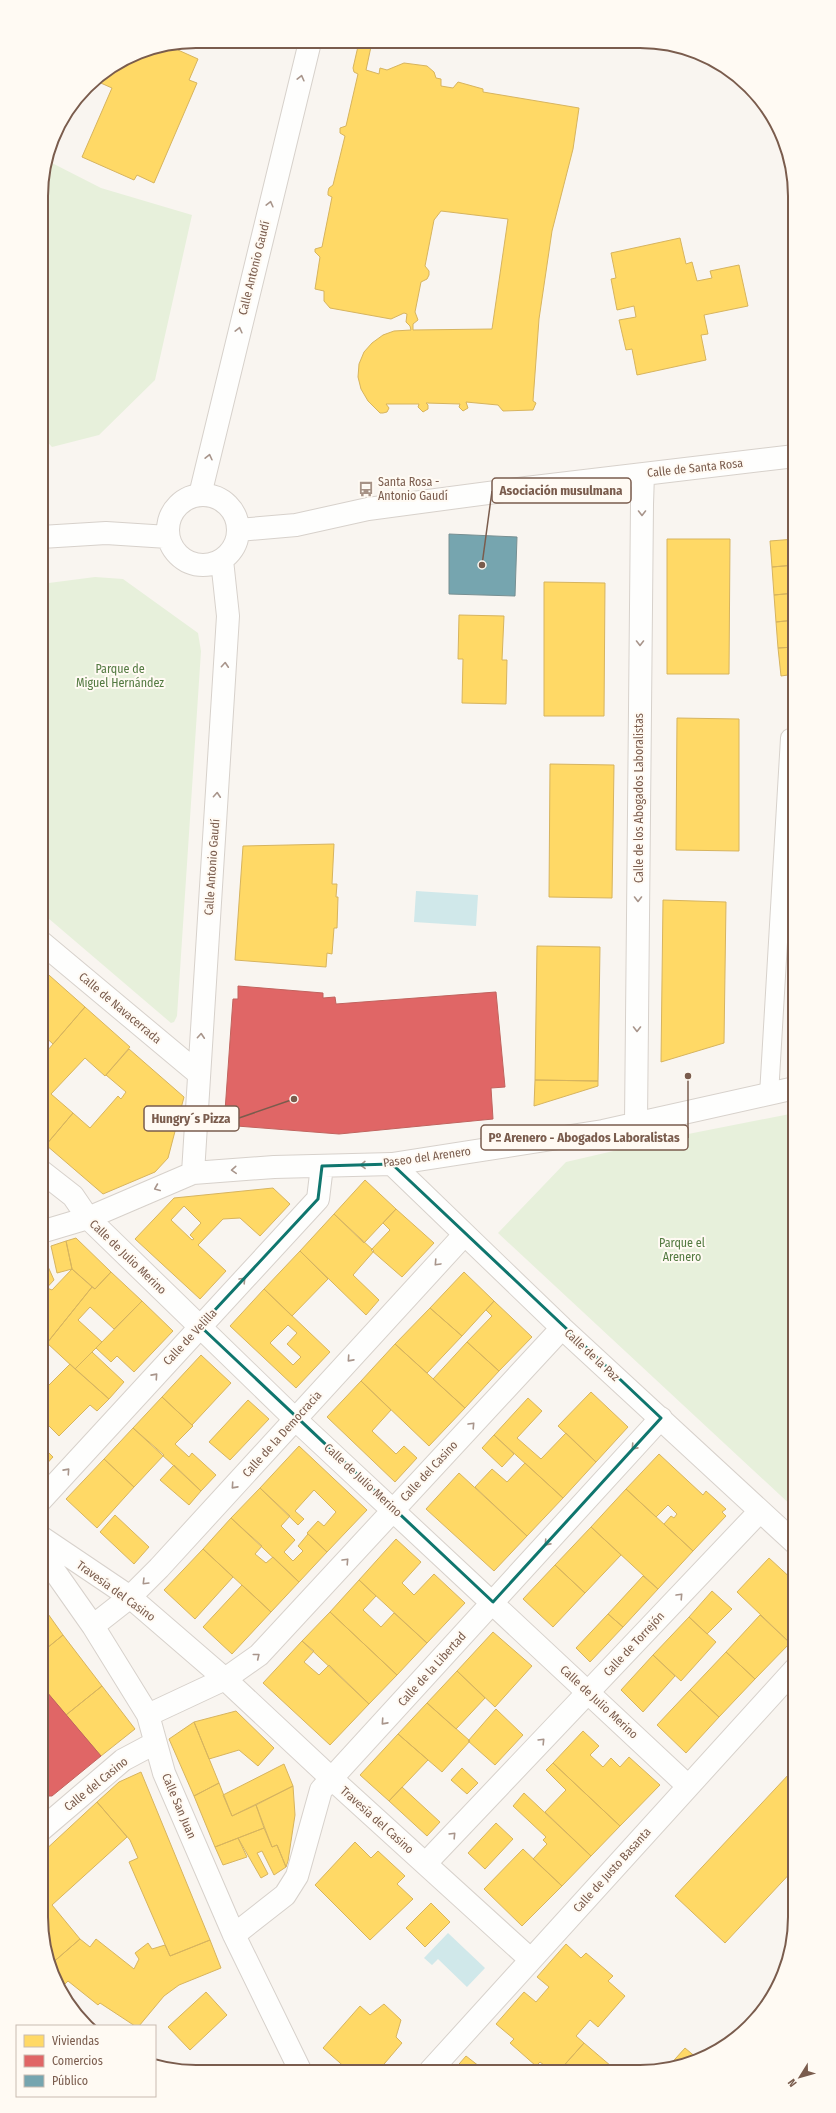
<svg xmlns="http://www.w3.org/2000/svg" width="836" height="2113" font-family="'Fira Sans Condensed',sans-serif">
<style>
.green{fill:#e7f0db}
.water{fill:#d0e8ea}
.homes{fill:#ffd966;stroke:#d7b45e;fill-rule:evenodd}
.shops{fill:#e06666;stroke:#c1635e}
.public{fill:#76a5af;stroke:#778f92}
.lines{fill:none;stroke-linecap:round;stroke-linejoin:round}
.lane-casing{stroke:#d7d1cb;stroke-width:20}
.street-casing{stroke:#d7d1cb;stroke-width:24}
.lane{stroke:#fefefd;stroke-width:18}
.street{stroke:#fefefd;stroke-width:22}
.oneway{stroke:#a8958b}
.marked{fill:none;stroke:#0f766e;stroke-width:3;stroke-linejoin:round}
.labels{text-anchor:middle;stroke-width:4;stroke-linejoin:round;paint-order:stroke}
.street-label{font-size:12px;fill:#7a5c4d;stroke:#fffaf3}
.poi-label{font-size:12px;fill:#7a5c4d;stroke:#fffaf3;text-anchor:start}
.park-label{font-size:12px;fill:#537a41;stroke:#fffaf3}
.rim{fill:none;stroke:#7a5c4d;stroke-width:2}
.leader{fill:none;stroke:#7a5c4d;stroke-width:1.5}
.callout-dot{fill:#7a5c4d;stroke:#fffaf3;stroke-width:1.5}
.callout{fill:#fffaf3;stroke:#7a5c4d;stroke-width:1.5}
.callout-label{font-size:13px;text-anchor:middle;font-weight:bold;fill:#7a5c4d}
</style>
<rect width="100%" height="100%" fill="#f9f5f0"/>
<!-- green -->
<path class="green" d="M48,161L101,188L192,215L155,380L99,435L52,447L41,435V186Z
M95,577L123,579L198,633L201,651L177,1016L174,1022L171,1023L41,912V584Z
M795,1113V1509L498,1233L566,1162L678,1136Z"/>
<!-- water -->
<path class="water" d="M416,891L478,895L476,926L414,922Z
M448,1933L485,1968L467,1987L438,1959L432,1965L424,1958Z"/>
<!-- homes -->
<path class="homes" d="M359,42H372L366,70L379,74L380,68L387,70L404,63L427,66L434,72L436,78L441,79V86L453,88L458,82L483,89V92L579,108L573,149L552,231L539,319L533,401L536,403L533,410L503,411L498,405L466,402L468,408L463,411L459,407L460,404L426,403L428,405V409L423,412L418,407L419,404H386L389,408L387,412L383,413H380L368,401L361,389L358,377L359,364L364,352L372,343L383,335L394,331L411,330L410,326L406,322L407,314L404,313L391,319L330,308L324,301V291L315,289L320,257L315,252V249L322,247L332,197L328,195V192L329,188L333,185L345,136L340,133V128L346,126L358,74L354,72L353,68ZM441,211L508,219L492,329L413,330V324L418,320L415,312L421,282L427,279L429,275V271L425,266L434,220Z
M181,44L178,50L198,59L189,80L197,83L154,183L137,175L134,180L82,157L112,88L94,80L137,53Z
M680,238L686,264L692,262L697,281L712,278L710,271L739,265L748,306L704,315L708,334L701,335L706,360L637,375L632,349L626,350L619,320L636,317L634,306L617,310L611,279L616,278L611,253Z
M667,539H730L729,674H667Z
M795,539V565L772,567L770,541Z
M795,565V593L774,595L772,567Z
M544,582L605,583L604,716H544Z
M795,593V620L776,622L774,595Z
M459,615L504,616L502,660H507L506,704L462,703L463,659H458Z
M795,620V647L778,648L776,622Z
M795,647V674L781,676L778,648Z
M677,718L739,719V851L676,850Z
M550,764L614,765L612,898L549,897Z
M334,844L332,884H337L336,897H338L337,928H334L332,954L327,953L326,967L235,960L243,846Z
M663,900L726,902L724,1043L661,1062Z
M537,946L600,947L598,1081L535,1080Z
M41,968L85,1007L53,1044L41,1033Z
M85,1007L130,1047L105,1076L85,1058L51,1094L73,1113L45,1146L41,1142V1058Z
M129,1049L184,1097L168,1158L155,1172L103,1194L46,1145L73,1113L90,1128L118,1096L121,1099L126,1092L106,1075Z
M535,1080L598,1081V1086L534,1106Z
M365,1180L396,1209L364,1243L334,1214Z
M273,1188L290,1204L260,1236L240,1218L223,1219L198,1245L226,1271L200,1299L135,1239L174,1198ZM184,1206L201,1223L190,1235L194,1239L192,1240L171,1220Z
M396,1209L434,1243L402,1277L371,1250L390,1230L383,1223Z
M334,1214L374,1251L353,1275L379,1300L366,1315L300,1251Z
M76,1238L111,1272L95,1289L72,1269L66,1241Z
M66,1241L72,1269L57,1273L51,1246Z
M41,1251L54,1280L41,1294Z
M300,1251L328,1279L292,1316L264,1289Z
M72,1269L92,1287L47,1343L41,1338V1294L47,1288L52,1290Z
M111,1272L142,1301L114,1329L90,1307L78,1320L102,1342L75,1369L47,1343L92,1287L95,1289Z
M464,1272L494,1301L462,1336L430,1308Z
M264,1289L330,1352L296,1388L230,1326ZM288,1325L297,1333L287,1344L301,1357L293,1365L270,1343Z
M142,1301L173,1331L134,1372L117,1356L111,1362L96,1348Z
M494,1301L532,1337L499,1371L467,1342L492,1316L486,1310Z
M430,1308L462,1336L427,1373L395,1344Z
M467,1342L499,1371L465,1408L433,1379Z
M395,1344L465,1408L429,1446L361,1381Z
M92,1352L124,1382L109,1399L75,1369Z
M201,1355L231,1383L192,1425L162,1397Z
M70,1364L109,1399L97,1411L90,1405L59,1436L49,1426L41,1434V1393Z
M361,1381L391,1410L372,1431L396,1454L404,1446L417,1458L395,1482L327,1417Z
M591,1392L628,1427L596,1462L558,1426Z
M162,1397L193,1426L175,1444L189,1457L192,1453L216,1475L201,1491L133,1428Z
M528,1398L542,1411L517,1438L541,1459L566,1433L596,1462L563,1498L494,1435Z
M248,1400L269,1419L230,1460L209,1442Z
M133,1428L164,1455L134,1487L104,1459Z
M494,1435L514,1454L502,1467L482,1448Z
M41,1445L53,1457L41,1470Z
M299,1446L367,1510L327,1552L307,1533L318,1521L324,1526L336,1512L314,1490L295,1511L304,1519L298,1525L260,1488Z
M659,1454L703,1495L706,1491L726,1509L722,1512L726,1516L693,1551L664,1524L671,1516L674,1518L677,1514L668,1505L656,1517L626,1489Z
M104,1459L134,1487L97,1528L66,1499Z
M525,1463L563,1498L527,1536L475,1487L492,1469L507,1482Z
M174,1465L201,1491L189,1505L160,1480Z
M459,1473L527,1536L494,1571L426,1509Z
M260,1488L290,1516L281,1526L295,1540L284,1552L293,1561L303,1551L298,1546L308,1534L327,1552L299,1582L231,1518Z
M626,1489L693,1551L658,1589L591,1527Z
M115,1515L149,1547L134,1564L100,1532Z
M231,1518L262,1546L255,1554L266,1563L273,1557L299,1582L271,1612L203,1549Z
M591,1527L621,1555L585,1593L555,1565Z
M396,1539L421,1562L402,1583L414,1595L434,1574L465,1603L427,1643L359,1580Z
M203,1549L233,1577L195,1619L164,1590Z
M769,1558L795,1582V1638L790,1643L737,1592Z
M555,1565L585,1593L553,1627L523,1599Z
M643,1576L658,1589L623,1627L608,1614Z
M359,1580L376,1596L363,1610L381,1627L394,1613L427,1643L397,1675L330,1612Z
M242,1585L271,1612L232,1654L203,1627Z
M712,1591L732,1609L707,1634L689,1617Z
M41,1604L63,1635L41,1653Z
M330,1612L397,1675L369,1704L302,1641Z
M608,1614L623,1627L590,1662L576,1648Z
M760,1615L790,1643L755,1679L726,1652Z
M689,1617L716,1642L681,1681L653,1655Z
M493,1632L532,1666L495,1707L457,1671Z
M63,1635L102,1686L66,1715L41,1685V1653Z
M302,1641L314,1651L304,1662L319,1675L329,1665L369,1704L330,1745L263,1683Z
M726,1652L755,1679L719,1717L690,1690Z
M653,1655L675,1676L643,1712L621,1690Z
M457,1671L485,1698L456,1729L427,1703Z
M102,1686L135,1729L101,1756L66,1715Z
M690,1690L719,1717L686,1753L657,1725Z
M427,1703L470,1741L442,1772L398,1734Z
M496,1709L523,1735L495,1765L468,1741Z
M236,1711L274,1748L258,1766L239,1750L209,1759L194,1722Z
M194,1722L219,1783L194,1796L169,1739Z
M583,1731L599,1746L590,1755L603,1767L611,1758L620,1767L629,1757L660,1785L620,1826L553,1763Z
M398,1734L428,1760L389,1801L360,1775Z
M553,1763L620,1826L591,1856L545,1812L566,1790L546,1770Z
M284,1764L293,1786L232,1816L223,1795Z
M462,1768L478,1783L467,1794L451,1780Z
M141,1772L210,1940L170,1956L129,1862L138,1858L130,1840L97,1802L119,1782Z
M790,1773L795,1777V1868L725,1943L675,1896Z
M219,1783L232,1816L256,1805L264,1828L215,1847L194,1796Z
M293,1786L295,1815L288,1861L286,1867L277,1845L272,1847L256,1805Z
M402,1787L440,1822L427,1836L389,1801Z
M524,1793L591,1856L562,1886L533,1859L547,1844L543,1840L546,1837L513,1806Z
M97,1802L127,1837L52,1905L80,1939L50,1965L46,1957L41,1917V1854Z
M496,1823L513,1839L485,1869L468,1853Z
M264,1828L272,1847L277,1845L286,1867L274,1875L262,1851L257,1853L268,1874L261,1878L238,1838Z
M238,1838L247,1857L223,1865L215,1847Z
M355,1842L371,1858L378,1851L405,1876L397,1884L413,1899L370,1940L315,1885Z
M523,1849L562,1886L522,1926L484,1889Z
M431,1903L450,1922L425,1947L406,1928Z
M80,1939L90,1947L96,1939L134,1969L139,1959L135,1953L148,1943L152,1949L165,1945L170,1956L210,1940L221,1968L179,1985L164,1996L139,2026H135L100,2003L98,2005L68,1981L64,1985L55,1978L50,1965Z
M566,1944L581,1958L586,1953L613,1976L608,1981L625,1996L598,2027L590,2020L576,2036L584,2043L559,2071H552L540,2062L536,2066L510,2043L514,2039L496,2024L524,1992L536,2002L549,1987L537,1977Z
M206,1992L227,2015L190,2050L168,2027Z
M384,2004L401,2020L396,2037L402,2043L379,2070H348L323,2048L360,2006L370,2015Z
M584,2043L618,2072L559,2071Z
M685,2048L698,2059L680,2067L667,2068Z
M466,2056L484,2070L488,2065L494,2071H453Z"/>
<!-- shops -->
<path class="shops" d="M238,986L323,993V998L335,997L336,1004L496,992L505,1087L491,1088L493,1119L339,1134L224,1125L233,999H238Z
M41,1685L101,1756L52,1796H46L41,1790Z"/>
<!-- public -->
<path class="public" d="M449,534L517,537L515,596L449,594Z"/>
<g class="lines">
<defs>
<path id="lane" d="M769,1095L790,738"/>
<path id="street" d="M200,495L310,42
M168 530a35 35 0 1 1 70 0a35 35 0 1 1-70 0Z
M238,530L296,525L368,509L526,488L795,456
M41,537L106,533L168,537
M41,942L199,1074
M636,1123L642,504L643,474
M392,1164L562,1328L795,1543
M41,1171L73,1196L88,1218L295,1419L688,1786
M193,1173L228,616L222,560
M41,1232L88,1218L193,1173L274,1167L392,1164L603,1131L795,1088
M41,1500L318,1199L322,1166
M41,1537L130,1597L225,1679L332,1779L530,1959
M41,1552L93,1626L148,1715L164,1773L234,1935L300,2070
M93,1626L130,1597L159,1568L464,1235
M148,1715L225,1679L259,1655L562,1328
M41,1830L123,1760L155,1743
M426,1863L760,1511
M234,1935L285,1895L297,1876L321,1790L661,1418
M430,2071L795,1669"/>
</defs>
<!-- lane casing -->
<use href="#lane" class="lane-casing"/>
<!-- street casing -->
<use href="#street" class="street-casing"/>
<!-- lane -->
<use href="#lane" class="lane"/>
<!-- street -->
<use href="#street" class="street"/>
</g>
<!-- one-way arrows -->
<defs><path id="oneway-chevron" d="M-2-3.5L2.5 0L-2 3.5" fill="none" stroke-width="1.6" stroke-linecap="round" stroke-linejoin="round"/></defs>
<g class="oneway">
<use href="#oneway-chevron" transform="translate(301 78) rotate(-76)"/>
<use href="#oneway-chevron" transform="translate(270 204) rotate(-76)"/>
<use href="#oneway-chevron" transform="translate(239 330) rotate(-76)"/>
<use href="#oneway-chevron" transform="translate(209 457) rotate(-77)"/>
<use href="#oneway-chevron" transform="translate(642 513) rotate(90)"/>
<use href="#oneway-chevron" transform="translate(640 643) rotate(90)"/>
<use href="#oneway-chevron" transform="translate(225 665) rotate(-86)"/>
<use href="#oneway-chevron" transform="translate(217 795) rotate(-86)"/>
<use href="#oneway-chevron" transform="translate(638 899) rotate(90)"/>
<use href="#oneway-chevron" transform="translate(637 1029) rotate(90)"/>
<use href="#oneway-chevron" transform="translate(201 1036) rotate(-86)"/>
<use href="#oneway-chevron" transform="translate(363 1165) rotate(179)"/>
<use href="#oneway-chevron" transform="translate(234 1170) rotate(176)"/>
<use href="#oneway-chevron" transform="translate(157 1188) rotate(157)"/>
<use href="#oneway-chevron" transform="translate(437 1263) rotate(133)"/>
<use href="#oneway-chevron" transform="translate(243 1280) rotate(-47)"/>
<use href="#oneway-chevron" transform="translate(350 1359) rotate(132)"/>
<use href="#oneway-chevron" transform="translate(155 1376) rotate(-48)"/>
<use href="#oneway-chevron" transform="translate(472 1425) rotate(-47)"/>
<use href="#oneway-chevron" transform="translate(634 1447) rotate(132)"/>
<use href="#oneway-chevron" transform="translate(67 1471) rotate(-48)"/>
<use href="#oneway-chevron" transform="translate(234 1486) rotate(132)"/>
<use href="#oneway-chevron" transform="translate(547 1543) rotate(132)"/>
<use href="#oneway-chevron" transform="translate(346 1561) rotate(-47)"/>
<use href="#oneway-chevron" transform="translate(145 1582) rotate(135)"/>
<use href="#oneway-chevron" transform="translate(680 1596) rotate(-47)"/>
<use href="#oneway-chevron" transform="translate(257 1656) rotate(-39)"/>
<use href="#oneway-chevron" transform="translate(384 1722) rotate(132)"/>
<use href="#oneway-chevron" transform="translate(542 1741) rotate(-46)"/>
<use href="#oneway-chevron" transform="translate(453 1835) rotate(-46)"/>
</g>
<!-- marked area -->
<path class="marked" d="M392,1164L661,1418L493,1602L200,1326L318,1199L322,1166Z"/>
<!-- icons -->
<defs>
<symbol id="bus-bare" viewBox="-9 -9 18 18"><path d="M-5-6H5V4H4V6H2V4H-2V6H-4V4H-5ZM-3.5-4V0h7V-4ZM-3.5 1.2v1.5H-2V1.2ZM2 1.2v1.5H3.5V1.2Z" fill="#a69286" stroke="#fffaf3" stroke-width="2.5" paint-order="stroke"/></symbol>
</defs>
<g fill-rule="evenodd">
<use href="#bus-bare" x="355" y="478" width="22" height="22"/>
</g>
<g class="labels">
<!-- street labels -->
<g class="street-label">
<text transform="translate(254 268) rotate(-76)" y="4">Calle Antonio Gaudí</text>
<text transform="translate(695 468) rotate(-6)" y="4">Calle de Santa Rosa</text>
<text transform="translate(639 798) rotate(-90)" y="4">Calle de los Abogados Laboralistas</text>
<text transform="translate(212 867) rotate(-86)" y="4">Calle Antonio Gaudí</text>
<text transform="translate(120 1008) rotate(40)" y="4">Calle de Navacerrada</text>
<text transform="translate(427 1157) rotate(-8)" y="4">Paseo del Arenero</text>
<text transform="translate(128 1257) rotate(44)" y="4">Calle de Julio Merino</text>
<text transform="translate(190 1337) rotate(-47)" y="4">Calle de Velilla</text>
<text transform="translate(592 1355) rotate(43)" y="4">Calle de la Paz</text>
<text transform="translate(282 1434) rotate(-48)" y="4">Calle de la Democracia</text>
<text transform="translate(429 1471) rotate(-47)" y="4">Calle del Casino</text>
<text transform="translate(363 1480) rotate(43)" y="4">Calle de Julio Merino</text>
<text transform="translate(116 1591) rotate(36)" y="4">Travesía del Casino</text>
<text transform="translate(634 1644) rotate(-47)" y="4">Calle de Torrejón</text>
<text transform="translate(432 1669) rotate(-48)" y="4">Calle de la Libertad</text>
<text transform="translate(599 1702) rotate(43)" y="4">Calle de Julio Merino</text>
<text transform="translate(96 1784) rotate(-39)" y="4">Calle del Casino</text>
<text transform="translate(179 1806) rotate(67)" y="4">Calle San Juan</text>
<text transform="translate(377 1820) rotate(42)" y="4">Travesía del Casino</text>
<text transform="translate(612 1870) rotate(-48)" y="4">Calle de Justo Basanta</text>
</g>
<!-- poi labels -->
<g class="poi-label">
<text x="378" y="486">Santa Rosa -<tspan x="378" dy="14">Antonio Gaudí</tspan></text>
</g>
<!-- park labels -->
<g class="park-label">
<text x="120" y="673">Parque de<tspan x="120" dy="14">Miguel Hernández</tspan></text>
<text x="682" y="1247">Parque el<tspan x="682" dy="14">Arenero</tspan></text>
</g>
</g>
<!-- crop -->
<path d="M0 0H836V2113H0ZM196 48H640A148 148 0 0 1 788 196V1917A148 148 0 0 1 640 2065H196A148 148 0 0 1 48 1917V196A148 148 0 0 1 196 48Z" fill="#fffaf3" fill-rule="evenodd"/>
<path class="rim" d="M196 48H640A148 148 0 0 1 788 196V1917A148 148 0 0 1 640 2065H196A148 148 0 0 1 48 1917V196A148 148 0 0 1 196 48Z"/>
<!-- callouts -->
<path class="leader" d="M482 565L492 491M294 1099L239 1118M688 1076L688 1138"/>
<g class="callout-dot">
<circle cx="482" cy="565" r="4"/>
<circle cx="294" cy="1099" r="4"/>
<circle cx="688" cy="1076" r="4"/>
</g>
<g class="callout">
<rect x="492" y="478" width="139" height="25" rx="4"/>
<rect x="144" y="1106" width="95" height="25" rx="4"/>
<rect x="481" y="1125" width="207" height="25" rx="4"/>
</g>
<g class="callout-label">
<text x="561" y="495">Asociación musulmana</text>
<text x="191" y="1123">Hungry´s Pizza</text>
<text x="584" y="1142">Pº Arenero - Abogados Laboralistas</text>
</g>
<!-- legend -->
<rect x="16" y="2025" width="140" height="72" fill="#fffaf3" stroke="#cabbb1"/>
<rect x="24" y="2035" width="20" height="12" fill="#ffd966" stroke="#cabbb1"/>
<text x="52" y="2045" font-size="12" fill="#7a5c4d">Viviendas</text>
<rect x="24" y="2055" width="20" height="12" fill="#e06666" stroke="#cabbb1"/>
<text x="52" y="2065" font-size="12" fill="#7a5c4d">Comercios</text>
<rect x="24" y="2075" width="20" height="12" fill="#76a5af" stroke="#cabbb1"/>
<text x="52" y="2085" font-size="12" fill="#7a5c4d">Público</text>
<!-- north arrow -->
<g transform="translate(800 2077) rotate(233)" stroke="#fffaf3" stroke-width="3" paint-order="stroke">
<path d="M0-3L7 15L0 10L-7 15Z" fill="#7a5c4d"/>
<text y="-6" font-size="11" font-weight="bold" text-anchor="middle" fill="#7a5c4d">N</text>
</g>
</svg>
